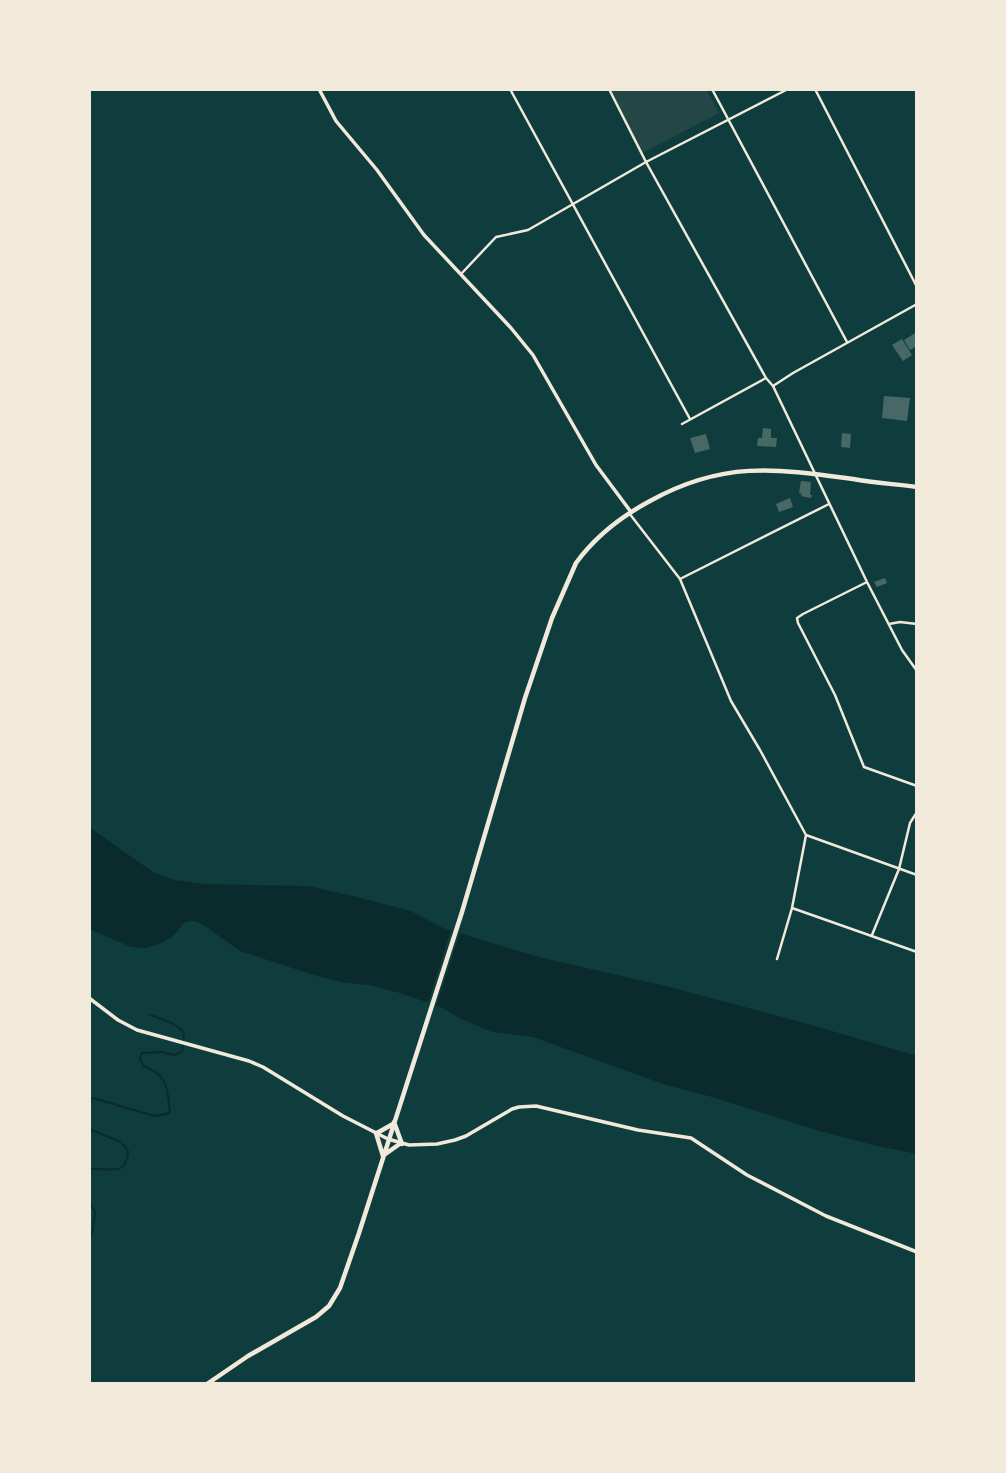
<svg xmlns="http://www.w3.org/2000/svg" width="1006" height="1473" font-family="'Alegreya Sans',sans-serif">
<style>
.green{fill:#244646}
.water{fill:#0a2a2b}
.pier{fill:#0f3d3e}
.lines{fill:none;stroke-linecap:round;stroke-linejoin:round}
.stream{stroke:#0a2a2b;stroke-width:2}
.building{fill:#486865}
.minor{stroke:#f1e9da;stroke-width:2.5}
.tertiary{stroke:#f1e9da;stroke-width:3.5}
.primary{stroke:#f1e9da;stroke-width:4.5}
</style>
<rect width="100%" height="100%" fill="#0f3d3e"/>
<!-- green -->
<path class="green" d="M610,89H706L719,113L642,153Z"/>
<!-- water -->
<path class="water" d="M89,827L153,872L174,880L204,884L308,886L349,895L411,911L443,928L518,951L551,960L666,986L815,1026L917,1056V1154L873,1145L816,1130L712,1097L663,1084L533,1037L492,1032L459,1018L443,1008L400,993L368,985L341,982L317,976L240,951L202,924L193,921L185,922L172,937L159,944L146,948L131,947L89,929Z"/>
<!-- pier -->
<path class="pier" d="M452,927L461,930L435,1009L427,1006Z"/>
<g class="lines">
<!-- stream -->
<path class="stream" d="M89,1099L93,1098L154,1116L166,1114L170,1112C167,1087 168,1075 143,1066L140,1059L142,1053L161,1052L175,1055L182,1051C183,1045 185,1037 183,1032C179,1024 159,1018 150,1015
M89,1129L121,1142L128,1151C127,1177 109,1168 89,1169
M89,1202L95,1212L93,1230L89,1239"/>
</g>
<!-- building -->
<path class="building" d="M917,332V346L910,350L904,340Z
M902,339L912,355L903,361L892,345Z
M884,396L910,398L907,421L882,418Z
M763,428L771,429V438H777L776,447L757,446L758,438H762Z
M842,433L851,434L850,448L841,447Z
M706,434L710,449L695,453L690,438Z
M801,481L811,482L810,495H812L811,498L801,496L802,494L799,493Z
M790,498L793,507L779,512L776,504Z
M885,578L887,583L877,587L874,582Z"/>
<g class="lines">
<!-- minor -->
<path class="minor" d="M510,89L690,419
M609,89L646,162L766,378
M712,89L847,342
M815,89L917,287
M915,89L917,92
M462,273L496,237L528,230L646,162L788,89
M773,386L867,582L902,650L917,671
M682,424L766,378L773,386L793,373L917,304
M629,513L680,579L731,701L760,750L806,835L792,908L777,959
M680,579L829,504
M867,582L803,614L797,618L798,623L835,695L864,767L917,786
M889,624L900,622L917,624
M806,835L917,875
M792,908L917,952
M872,935L899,869L910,823L917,812"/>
<!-- tertiary -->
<path class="tertiary" d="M319,89L336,121L377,170L424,235L511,328L533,355L596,465L631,512
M89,998L118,1020L137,1030L249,1061L263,1067L343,1116L388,1139L409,1145L437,1144L455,1140L466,1136L512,1109L519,1107L536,1106L638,1130L691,1138L747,1175L826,1216L917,1252"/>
<!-- primary -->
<path class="primary" d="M394,1122L402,1144
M376,1133L383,1156
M377,1133L393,1124
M384,1155L401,1143
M207,1384L248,1356L316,1317L329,1306L340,1288L359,1233L462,912L525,698L552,618L576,563C595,537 622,516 650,501C722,461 774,468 853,479C874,483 895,484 917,487"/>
</g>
<!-- border -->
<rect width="1006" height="1473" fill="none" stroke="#f1e9da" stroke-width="182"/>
</svg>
